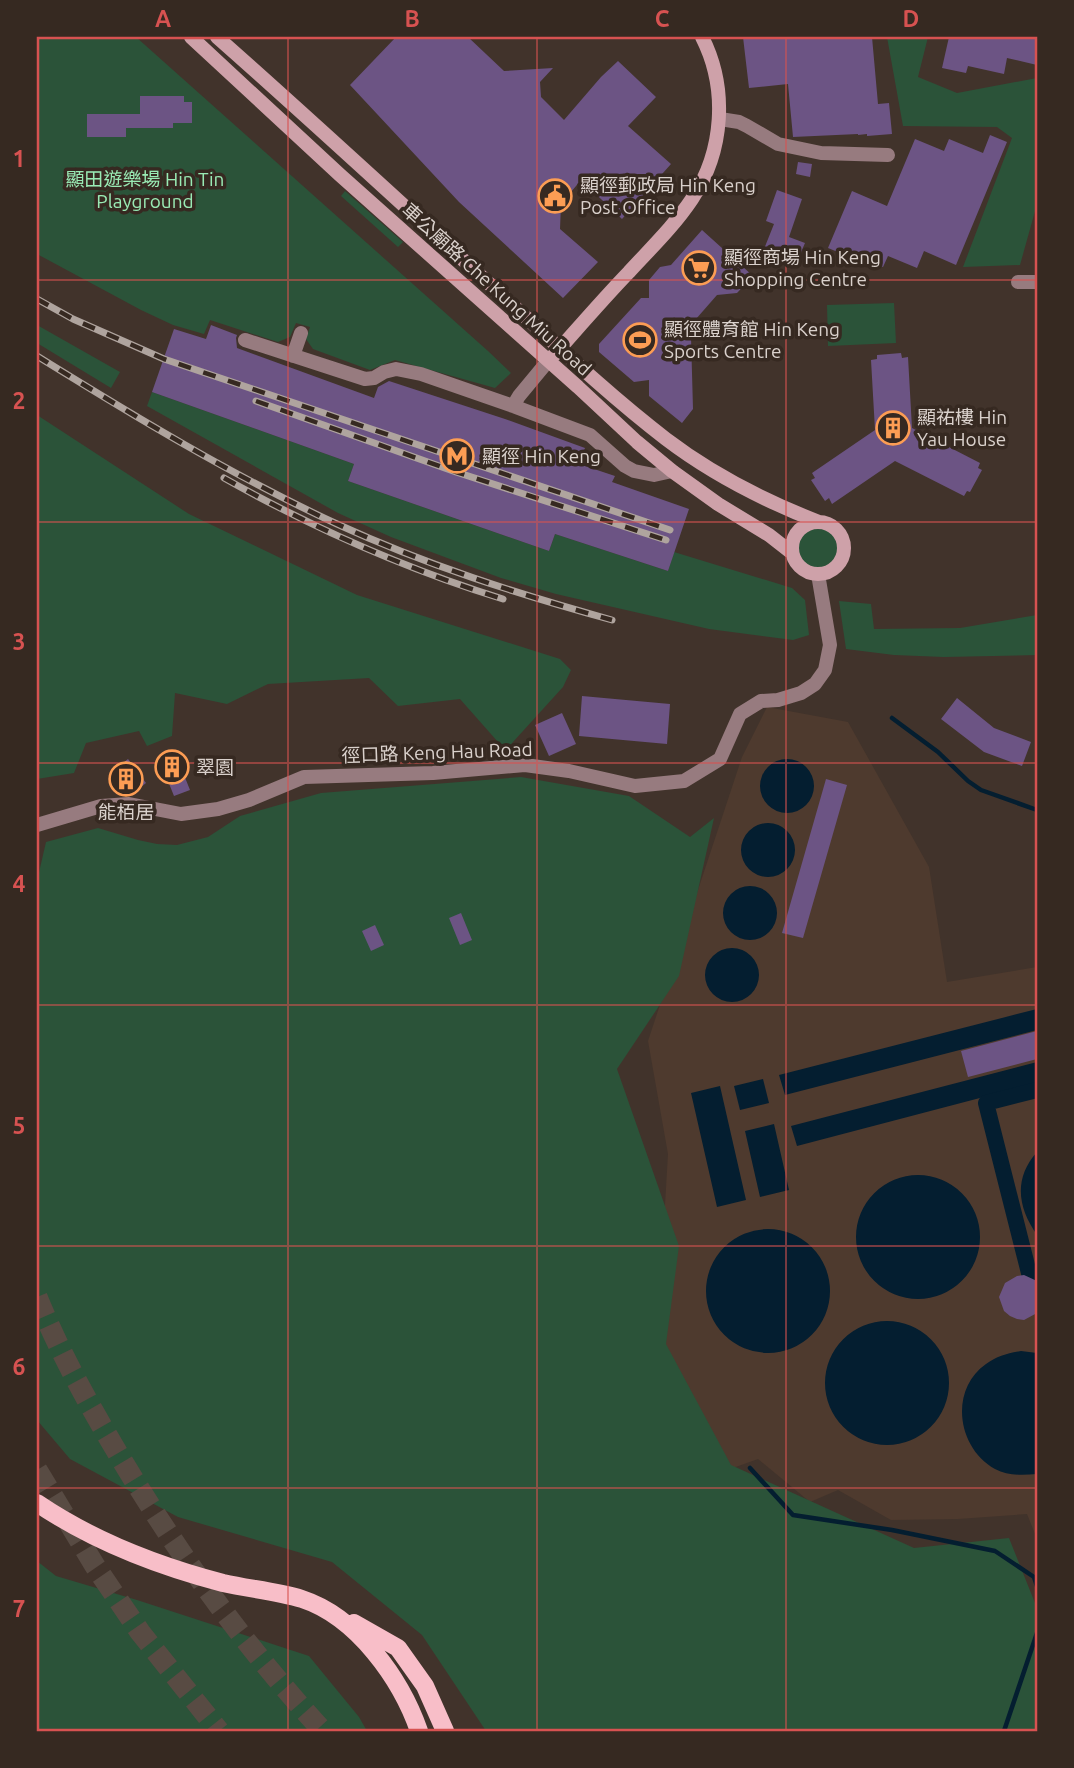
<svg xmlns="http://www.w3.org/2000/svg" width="1074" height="1768" font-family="Ubuntu,'Noto Sans TC',sans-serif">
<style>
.built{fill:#4e3a2e}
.green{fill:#2b5339}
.water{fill:#041e30}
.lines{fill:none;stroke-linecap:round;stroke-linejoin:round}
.stream{stroke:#041e30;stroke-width:4.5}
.canal{stroke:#041e30;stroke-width:16}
.building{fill:#6c5484}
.highway-tunnel{stroke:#584b43;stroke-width:21;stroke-dasharray:21 10;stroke-linecap:butt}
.street{stroke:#977b7f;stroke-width:14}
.secondary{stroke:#cea1a9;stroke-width:14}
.primary{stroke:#f8bec8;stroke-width:18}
.rail-casing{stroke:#afa49e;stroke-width:7}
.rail{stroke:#362921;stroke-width:4.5;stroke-dasharray:13;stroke-linecap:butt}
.grid{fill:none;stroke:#d75251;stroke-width:2;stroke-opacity:0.55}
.labels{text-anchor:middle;stroke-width:7;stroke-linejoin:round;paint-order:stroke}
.park-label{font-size:19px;fill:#99eab4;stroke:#362921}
.poi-label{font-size:19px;fill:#dad1cc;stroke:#362921;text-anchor:start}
.street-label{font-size:19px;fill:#dad1cc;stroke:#362921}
.neatline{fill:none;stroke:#d75251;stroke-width:2.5}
.grid-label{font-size:23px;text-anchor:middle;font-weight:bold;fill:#d75251}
</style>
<rect width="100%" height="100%" fill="#41332b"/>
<!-- built -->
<path class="built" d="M767,707L848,722L929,867L947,982L1037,967V1539L1027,1514L958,1519L891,1520L838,1490L810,1502L758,1459L716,1474L657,1340L668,1154L648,1041L742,757Z"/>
<!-- green -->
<path class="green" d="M37,37H136L488,351L511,373L495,388L395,360L370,370L313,349L306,339L310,327L296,323L290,337L278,342L210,320L204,334L173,325L141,310L37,254Z
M887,37H928L918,77L957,93L1037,78V204L1020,265L963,267L1012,138L997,127L903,126Z
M345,191L403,242L398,247L341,196Z
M894,303L896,343L828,346L827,305Z
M37,325L120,372L111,388L37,343Z
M152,392L354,464L348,481L549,551L555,534L668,571L674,552L792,588L805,600L809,635L793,640L709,629L556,594L501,578L391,537L338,513L147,406Z
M37,415L189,514L357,595L560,659L571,670L563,687L502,754L498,742L460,699L398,706L369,678L268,684L227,704L175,693L172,736L147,746L139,731L86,743L74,773L37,779Z
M794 548a23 23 0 1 1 46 0a23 23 0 1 1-46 0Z
M839,601L871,604L874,629L960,628L1037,615V655L944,657L894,655L846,649Z
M521,777L629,796L690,837L714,818L679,976L617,1069L679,1246L666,1344L731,1465L914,1548L1009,1538L1037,1608V1731H486L422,1635L332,1562L178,1517L70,1459L37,1420V881L46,842L98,828L138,840L157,844L177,845L208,837L240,816L321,793Z
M37,1561L56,1576L137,1600L309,1656L359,1717L367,1731H37Z"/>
<!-- water -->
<path class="water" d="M760 786a27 27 0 1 1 54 0a27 27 0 1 1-54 0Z
M741 850a27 27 0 1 1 54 0a27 27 0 1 1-54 0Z
M723 913a27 27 0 1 1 54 0a27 27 0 1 1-54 0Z
M705 975a27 27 0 1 1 54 0a27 27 0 1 1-54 0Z
M1037,1009V1030L785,1095L779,1075Z
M1037,1062V1083L797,1146L791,1126Z
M763,1079L769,1103L740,1110L734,1086Z
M720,1086L746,1200L717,1207L691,1093Z
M774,1124L789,1190L760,1197L745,1131Z
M1037,1152V1235C1018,1208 1013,1179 1037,1152Z
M856 1237a62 62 0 1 1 124 0a62 62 0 1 1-124 0Z
M706 1291a62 62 0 1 1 124 0a62 62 0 1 1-124 0Z
M825 1383a62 62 0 1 1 124 0a62 62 0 1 1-124 0Z
M1021,1351L1037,1353V1474C1023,1475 1008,1476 995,1469C957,1448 949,1390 986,1364C997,1356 1008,1353 1021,1351Z"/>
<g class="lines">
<!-- stream -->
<path class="stream" d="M892,718L938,752L968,781L981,790L1037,810
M750,1468L793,1515L892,1530L995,1551L1034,1577L1037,1586
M1004,1731L1037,1633"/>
<!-- canal -->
<path class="canal" d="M1030,1277L986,1103L1037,1090"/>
</g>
<!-- building -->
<path class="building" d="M396,37H468L504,71L553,68L540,82L541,97L564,120L601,77L618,61L656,97L628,126L671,164L622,219L581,180L561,204L560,229L598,262L563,298L459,202L350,85Z
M743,37H872L878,104L889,103L892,134L867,136V134L858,135V134L793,137L788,84L749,88Z
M949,37H1037V65L1007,58L1004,74L968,66L966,73L942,68Z
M140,96H184V102H192V123H173V128H126V137H87V114H140Z
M990,135L1007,142L956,265L924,251L917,268L888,256L883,267L856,256L855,259L828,248L852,191L887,206L915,139L944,151L949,139L983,153Z
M798,162L812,164L810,177L796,174Z
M777,190L802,199L789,237L805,243L798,259L782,252L780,256L764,249L774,224L766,221Z
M702,230L753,276L737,293L717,295L696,319L691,337L693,409L682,423L649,396V380L634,382L599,352V344L641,298H649V280L660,267L671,265Z
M211,325L237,335L236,338L237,348L374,398L378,387L389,381L505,419L585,448L579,464L615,476L612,482L689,509L668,571L555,534L549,551L348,481L354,464L152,392L174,329L206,339Z
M901,353L902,358L908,357L912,428L980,463L978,468L982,470L970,492L967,491L964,496L895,461L832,504L829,498L825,501L811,480L815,478L812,473L875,430L871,360L877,359V355Z
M582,696L670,704L667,744L579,736Z
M957,698L994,728L1031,742L1022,766L984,752L941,719Z
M562,713L576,744L549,756L535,725Z
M174,750L190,790L174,796L158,756Z
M128,759L146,783L131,795L112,772Z
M826,779L847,785L803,938L782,933Z
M461,913L472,940L460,945L449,918Z
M375,925L384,945L371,951L362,931Z
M1037,1031V1059L968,1077L961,1051Z
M1024,1275L1037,1281V1313L1024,1320L1017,1319L1010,1316L1004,1311L999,1297L1005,1283L1017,1276Z"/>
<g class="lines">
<!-- highway-tunnel -->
<path class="highway-tunnel" d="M37,1297C61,1356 93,1412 126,1467C183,1561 248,1650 323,1731
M37,1470L95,1566L140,1632L219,1731"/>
<!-- street -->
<path class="street" d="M720,119L739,122L747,126L778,144L821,153L888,155
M1018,282H1037
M245,340L365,379L374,378L384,372L396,369L421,374L513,406L590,435L625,466L634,471L654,475L672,471
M293,356L301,333
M513,406L519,396L548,361
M37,825L101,806L129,804L181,814L218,809L249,800L304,777L433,773L525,765L569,771L635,786L684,781L720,759L740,714L761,701L778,700L801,693L815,684L825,670L830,645L818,574"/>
<!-- secondary -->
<path class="secondary" d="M191,37L340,175L578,387L637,442L672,471L718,504L769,535L792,553
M217,37C311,120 403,205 495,289C551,340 606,393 666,439C712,474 765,501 819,522
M554,355C579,327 603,299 629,272C651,248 674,226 692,199C724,151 728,88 702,37
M792 548a26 26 0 1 1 52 0a26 26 0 1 1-52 0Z"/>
<!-- primary -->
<path class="primary" d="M37,1503C93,1541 158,1566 223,1583C249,1589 276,1591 302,1599C357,1617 401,1679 419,1731
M354,1623L398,1648L425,1686L445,1731"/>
<defs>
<path id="rail" d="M37,299L73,319L164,359L670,530
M37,356C134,416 233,476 337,524C426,565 518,594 612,620
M256,401L456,472L666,540
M224,478C313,528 406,569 503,599"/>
</defs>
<!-- rail casing -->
<use href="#rail" class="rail-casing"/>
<!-- rail -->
<use href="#rail" class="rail"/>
</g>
<!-- grid -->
<path class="grid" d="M288,37V1731M537,37V1731M786,37V1731M37,280H1037M37,522H1037M37,763H1037M37,1005H1037M37,1246H1037M37,1488H1037"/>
<!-- icons -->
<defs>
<symbol id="civic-ring" viewBox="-11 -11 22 22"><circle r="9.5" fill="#362921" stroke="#fc9d54" stroke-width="1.5"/><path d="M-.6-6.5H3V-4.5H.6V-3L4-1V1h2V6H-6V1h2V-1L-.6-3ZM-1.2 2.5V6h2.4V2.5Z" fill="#fc9d54"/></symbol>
<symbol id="supermarket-ring" viewBox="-11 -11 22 22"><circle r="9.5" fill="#362921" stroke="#fc9d54" stroke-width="1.5"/><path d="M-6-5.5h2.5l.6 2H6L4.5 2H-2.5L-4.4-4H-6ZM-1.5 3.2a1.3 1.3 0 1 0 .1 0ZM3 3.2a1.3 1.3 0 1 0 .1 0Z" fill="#fc9d54"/></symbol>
<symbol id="stadium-ring" viewBox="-11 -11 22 22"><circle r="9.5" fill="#362921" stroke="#fc9d54" stroke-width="1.5"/><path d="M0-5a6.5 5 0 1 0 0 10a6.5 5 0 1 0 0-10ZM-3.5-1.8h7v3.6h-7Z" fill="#fc9d54"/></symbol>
<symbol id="building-ring" viewBox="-11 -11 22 22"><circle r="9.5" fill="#362921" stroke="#fc9d54" stroke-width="1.5"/><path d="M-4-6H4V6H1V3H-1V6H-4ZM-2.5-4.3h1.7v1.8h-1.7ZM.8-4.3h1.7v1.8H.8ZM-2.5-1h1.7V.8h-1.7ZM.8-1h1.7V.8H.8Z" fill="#fc9d54"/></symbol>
<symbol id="metro-ring" viewBox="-11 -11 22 22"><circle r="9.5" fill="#362921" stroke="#fc9d54" stroke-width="1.5"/><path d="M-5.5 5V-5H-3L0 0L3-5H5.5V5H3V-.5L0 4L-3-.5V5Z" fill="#fc9d54"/></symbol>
</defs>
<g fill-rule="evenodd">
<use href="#civic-ring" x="536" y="177" width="38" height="38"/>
<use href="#supermarket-ring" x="680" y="249" width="38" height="38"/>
<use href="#stadium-ring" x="621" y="321" width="38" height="38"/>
<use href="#building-ring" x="874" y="409" width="38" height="38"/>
<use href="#metro-ring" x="438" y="437" width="38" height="38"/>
<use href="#building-ring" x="153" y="748" width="38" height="38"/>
<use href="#building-ring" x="107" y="760" width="38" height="38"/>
</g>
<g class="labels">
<!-- park labels -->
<g class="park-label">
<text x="145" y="186">顯田遊樂場 Hin Tin<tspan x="145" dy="22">Playground</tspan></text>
</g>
<!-- poi labels -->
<g class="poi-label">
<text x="580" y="192">顯徑郵政局 Hin Keng<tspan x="580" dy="22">Post Office</tspan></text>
<text x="724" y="264">顯徑商場 Hin Keng<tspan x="724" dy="22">Shopping Centre</tspan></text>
<text x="664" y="336">顯徑體育館 Hin Keng<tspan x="664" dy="22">Sports Centre</tspan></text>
<text x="917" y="424">顯祐樓 Hin<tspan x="917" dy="22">Yau House</tspan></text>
<text x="482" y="463">顯徑 Hin Keng</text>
<text x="196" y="774">翠園</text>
<text x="126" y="819" text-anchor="middle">能栢居</text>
</g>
<!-- street labels -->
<g class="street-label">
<text transform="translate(497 289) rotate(42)" y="7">車公廟路 Che Kung Miu Road</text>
<text transform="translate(437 752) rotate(-2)" y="7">徑口路 Keng Hau Road</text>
</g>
</g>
<!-- border -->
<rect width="1074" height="1768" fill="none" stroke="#362921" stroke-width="77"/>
<rect x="38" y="38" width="998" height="1692" class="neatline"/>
<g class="grid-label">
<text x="163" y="27">A</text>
<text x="412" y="27">B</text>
<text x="662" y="27">C</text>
<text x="911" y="27">D</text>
<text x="19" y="167">1</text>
<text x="19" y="409">2</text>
<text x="19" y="650">3</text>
<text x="19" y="892">4</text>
<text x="19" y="1134">5</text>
<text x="19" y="1375">6</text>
<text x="19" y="1617">7</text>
</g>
</svg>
